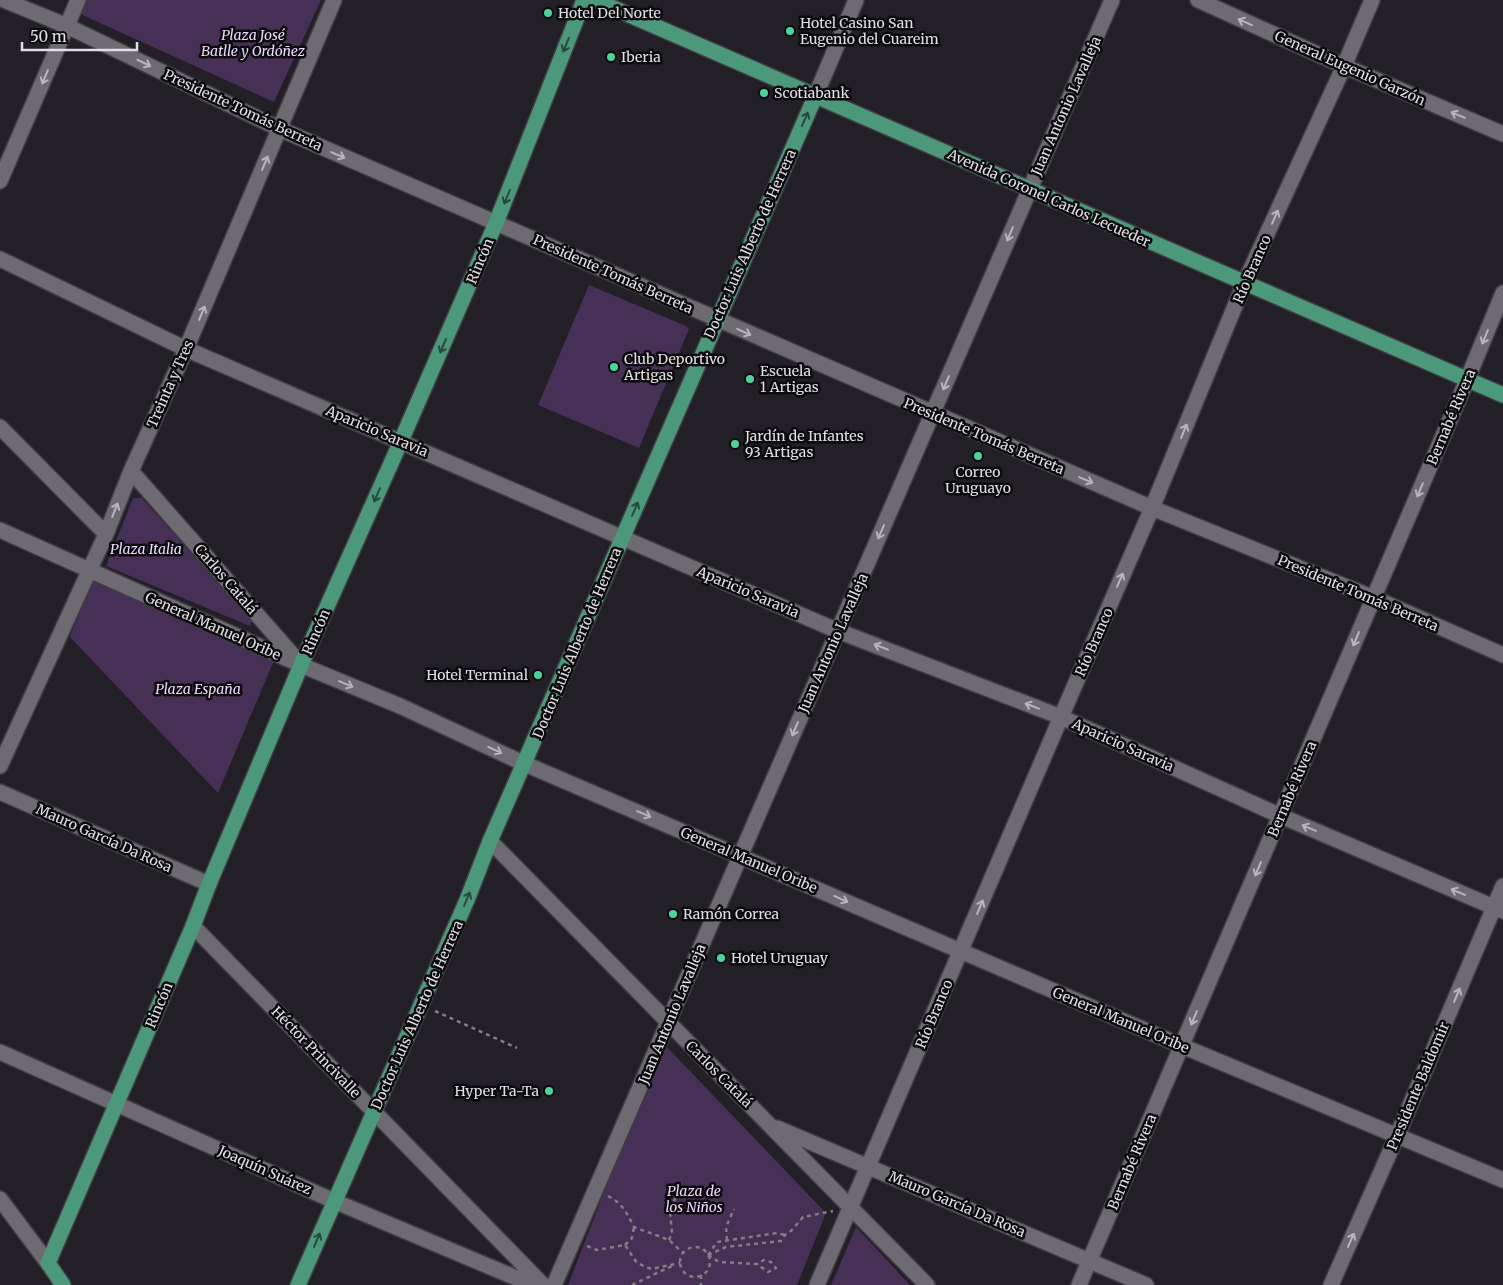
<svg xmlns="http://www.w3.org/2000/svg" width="1503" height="1285" font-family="Merriweather,serif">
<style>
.green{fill:#463055}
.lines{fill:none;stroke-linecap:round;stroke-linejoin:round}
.street-casing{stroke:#3f3c42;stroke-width:18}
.primary-casing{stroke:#3f3c42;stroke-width:18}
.path{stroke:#827f84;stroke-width:2.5;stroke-dasharray:4 4;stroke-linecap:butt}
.street{stroke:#6e6a72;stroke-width:15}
.primary{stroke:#4b987b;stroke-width:15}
.oneway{stroke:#b9b6bb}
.oneway2{stroke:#284a3e}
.poi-dot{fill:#4dd39a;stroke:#0b0a0d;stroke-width:2}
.labels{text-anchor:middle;stroke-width:5;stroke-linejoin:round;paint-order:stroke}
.poi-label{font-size:14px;fill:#e1dfe3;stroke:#0b0a0d;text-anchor:start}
.park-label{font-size:14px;font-style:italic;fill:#edd8fe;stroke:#0b0a0d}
.street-label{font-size:14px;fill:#e1dfe3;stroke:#0b0a0d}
</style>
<rect width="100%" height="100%" fill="#231f26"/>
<!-- green -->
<path class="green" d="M84,0H321L274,102L78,13Z
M589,285L686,326L689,329L639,448L538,405Z
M133,498H142L252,621L250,626L106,566Z
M92,579L275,658L218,793L70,637Z
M662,1042L826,1213L797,1285H568Z
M856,1227L910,1285H831Z"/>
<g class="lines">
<defs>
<path id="street" d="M4,0L67,26L280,129L1152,508L1374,598L1503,655
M1198,0L1344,66L1503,134
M815,97L856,0
M0,181L78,0
M0,259L186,349L838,631L1061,717L1281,816L1503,911
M0,427L106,534
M131,471L297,660
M0,530L301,665L400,706L525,764L1182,1046L1503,1180
M0,766L106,534L131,471L186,349L334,0
M0,792L209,884
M490,841L927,1285
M193,926L543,1285
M0,1052L334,1201L533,1285
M777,1128L1146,1285
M0,1199L48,1263
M554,1285L1112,0
M817,1285L1061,717L1152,508L1244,284L1344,66L1372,0
M1079,1285L1467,380L1503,293
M1331,1285L1397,1136L1503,886"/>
<path id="primary" d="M595,0L1503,395
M63,1285L48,1263L193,926L209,884L301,665L401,441L496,223L584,0
M298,1285L467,900L490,841L815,97"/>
</defs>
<!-- street casing -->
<use href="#street" class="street-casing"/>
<!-- primary casing -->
<use href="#primary" class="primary-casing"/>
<!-- path -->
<path class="path" d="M435,1011L517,1048
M608,1196C622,1203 627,1213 634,1227L669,1240L683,1253
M669,1240L672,1233L670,1212L681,1183
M727,1240L726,1227L734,1209
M625,1245L632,1238L634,1227
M587,1246L597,1250L625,1245L637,1263L651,1269L680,1263
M680 1262a15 15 0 1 1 30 0a15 15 0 1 1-30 0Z
M708,1255L726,1247L781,1241L785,1235L792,1230L803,1217L833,1211
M708,1255L719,1262L757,1264L764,1260L771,1262L776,1268L768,1272L757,1264
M708,1255L717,1242L777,1233L785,1235
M701,1275V1285
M632,1285L674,1265"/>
<!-- street -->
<use href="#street" class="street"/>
<!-- primary -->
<use href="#primary" class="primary"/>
</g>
<!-- one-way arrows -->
<defs><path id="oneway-shaft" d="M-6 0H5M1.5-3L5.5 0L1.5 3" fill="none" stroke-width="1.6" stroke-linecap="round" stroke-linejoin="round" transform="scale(1.25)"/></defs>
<g class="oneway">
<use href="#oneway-shaft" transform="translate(1245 22) rotate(-156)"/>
<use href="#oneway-shaft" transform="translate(144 63) rotate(26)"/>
<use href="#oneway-shaft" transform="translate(45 77) rotate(113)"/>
<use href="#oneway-shaft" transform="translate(1458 115) rotate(-157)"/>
<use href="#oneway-shaft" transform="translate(338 155) rotate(23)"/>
<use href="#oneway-shaft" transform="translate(265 163) rotate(-67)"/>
<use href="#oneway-shaft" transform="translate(1275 217) rotate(-66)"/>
<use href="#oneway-shaft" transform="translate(1010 234) rotate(113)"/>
<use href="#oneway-shaft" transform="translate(202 313) rotate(-67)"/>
<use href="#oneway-shaft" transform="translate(744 332) rotate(24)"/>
<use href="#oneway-shaft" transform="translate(1485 337) rotate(112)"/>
<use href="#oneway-shaft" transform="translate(946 383) rotate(113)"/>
<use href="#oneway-shaft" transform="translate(1184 431) rotate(-68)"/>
<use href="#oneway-shaft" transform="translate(1086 480) rotate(23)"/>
<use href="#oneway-shaft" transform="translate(1420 490) rotate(113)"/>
<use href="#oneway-shaft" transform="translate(115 510) rotate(-68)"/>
<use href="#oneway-shaft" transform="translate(881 532) rotate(114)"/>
<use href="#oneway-shaft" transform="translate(1120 580) rotate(-66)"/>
<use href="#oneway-shaft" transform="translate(1356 639) rotate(113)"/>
<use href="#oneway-shaft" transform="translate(881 647) rotate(-159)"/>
<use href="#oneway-shaft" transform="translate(346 684) rotate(23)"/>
<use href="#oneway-shaft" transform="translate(1032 706) rotate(-159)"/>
<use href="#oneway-shaft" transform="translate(795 729) rotate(113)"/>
<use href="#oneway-shaft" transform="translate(495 750) rotate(25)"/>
<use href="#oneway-shaft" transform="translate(644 814) rotate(23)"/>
<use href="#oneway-shaft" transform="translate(1309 828) rotate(-157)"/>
<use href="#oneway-shaft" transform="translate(1258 869) rotate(113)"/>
<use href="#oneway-shaft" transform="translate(1458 892) rotate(-157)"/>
<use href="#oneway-shaft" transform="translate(841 899) rotate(24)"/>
<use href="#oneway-shaft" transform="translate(980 907) rotate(-67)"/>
<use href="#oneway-shaft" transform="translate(1457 995) rotate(-67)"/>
<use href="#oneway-shaft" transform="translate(1194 1018) rotate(113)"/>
<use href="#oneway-shaft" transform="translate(1351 1240) rotate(-66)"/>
</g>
<g class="oneway2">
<use href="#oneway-shaft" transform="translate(566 45) rotate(112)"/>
<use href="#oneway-shaft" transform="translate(805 119) rotate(-66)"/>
<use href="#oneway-shaft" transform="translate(507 197) rotate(112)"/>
<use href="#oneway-shaft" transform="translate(443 346) rotate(113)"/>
<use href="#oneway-shaft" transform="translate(377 495) rotate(114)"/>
<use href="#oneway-shaft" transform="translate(635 509) rotate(-67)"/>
<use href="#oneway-shaft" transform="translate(467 899) rotate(-67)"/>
<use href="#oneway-shaft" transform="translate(317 1240) rotate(-67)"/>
</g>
<!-- markers -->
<g class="poi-dot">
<circle cx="548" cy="13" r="5"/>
<circle cx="790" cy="31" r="5"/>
<circle cx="611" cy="57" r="5"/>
<circle cx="764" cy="93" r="5"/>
<circle cx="614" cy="367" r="5"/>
<circle cx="750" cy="379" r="5"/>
<circle cx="735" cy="444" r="5"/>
<circle cx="978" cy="456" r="5"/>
<circle cx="538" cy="675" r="5"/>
<circle cx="673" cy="914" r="5"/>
<circle cx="721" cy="958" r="5"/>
<circle cx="549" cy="1091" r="5"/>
</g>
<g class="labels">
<!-- poi labels -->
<g class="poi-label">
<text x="558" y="18">Hotel Del Norte</text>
<text x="800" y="28">Hotel Casino San<tspan x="800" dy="16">Eugenio del Cuareim</tspan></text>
<text x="621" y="62">Iberia</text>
<text x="774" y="98">Scotiabank</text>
<text x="624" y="364">Club Deportivo<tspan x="624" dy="16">Artigas</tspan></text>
<text x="760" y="376">Escuela<tspan x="760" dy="16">1 Artigas</tspan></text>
<text x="745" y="441">Jardín de Infantes<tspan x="745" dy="16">93 Artigas</tspan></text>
<text x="978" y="477" text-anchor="middle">Correo<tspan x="978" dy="16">Uruguayo</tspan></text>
<text x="528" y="680" text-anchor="end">Hotel Terminal</text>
<text x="683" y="919">Ramón Correa</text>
<text x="731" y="963">Hotel Uruguay</text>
<text x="539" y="1096" text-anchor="end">Hyper Ta-Ta</text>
</g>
<!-- park labels -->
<g class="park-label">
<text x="253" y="40">Plaza José<tspan x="253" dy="16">Batlle y Ordóñez</tspan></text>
<text x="146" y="554">Plaza Italia</text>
<text x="198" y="694">Plaza España</text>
<text x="694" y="1196">Plaza de<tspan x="694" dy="16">los Niños</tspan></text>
</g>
<!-- street labels -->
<g class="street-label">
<text transform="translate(1350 68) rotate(24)" y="5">General Eugenio Garzón</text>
<text transform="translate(1066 106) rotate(-66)" y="5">Juan Antonio Lavalleja</text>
<text transform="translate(243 110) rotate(25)" y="5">Presidente Tomás Berreta</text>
<text transform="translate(1049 198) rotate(24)" y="5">Avenida Coronel Carlos Lecueder</text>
<text transform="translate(750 244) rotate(-66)" y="5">Doctor Luis Alberto de Herrera</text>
<text transform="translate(480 261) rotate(-67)" y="5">Rincón</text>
<text transform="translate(1252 269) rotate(-66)" y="5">Río Branco</text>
<text transform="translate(613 274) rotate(24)" y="5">Presidente Tomás Berreta</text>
<text transform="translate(170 384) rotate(-66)" y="5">Treinta y Tres</text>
<text transform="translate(1451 417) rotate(-67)" y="5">Bernabé Rivera</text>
<text transform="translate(377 431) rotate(23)" y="5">Aparicio Saravia</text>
<text transform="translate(984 436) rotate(23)" y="5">Presidente Tomás Berreta</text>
<text transform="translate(226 579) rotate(49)" y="5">Carlos Catalá</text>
<text transform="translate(748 592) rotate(23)" y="5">Aparicio Saravia</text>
<text transform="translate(1358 593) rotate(23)" y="5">Presidente Tomás Berreta</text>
<text transform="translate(213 626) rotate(24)" y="5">General Manuel Oribe</text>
<text transform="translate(316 632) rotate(-66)" y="5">Rincón</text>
<text transform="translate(1094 642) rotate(-66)" y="5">Río Branco</text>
<text transform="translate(577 643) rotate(-67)" y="5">Doctor Luis Alberto de Herrera</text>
<text transform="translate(833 643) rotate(-66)" y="5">Juan Antonio Lavalleja</text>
<text transform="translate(1123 745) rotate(24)" y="5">Aparicio Saravia</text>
<text transform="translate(1292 789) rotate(-67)" y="5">Bernabé Rivera</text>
<text transform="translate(104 838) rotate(24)" y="5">Mauro García Da Rosa</text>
<text transform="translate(749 860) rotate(23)" y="5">General Manuel Oribe</text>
<text transform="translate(159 1005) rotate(-67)" y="5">Rincón</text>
<text transform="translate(672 1014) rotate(-67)" y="5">Juan Antonio Lavalleja</text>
<text transform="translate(934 1014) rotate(-67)" y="5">Río Branco</text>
<text transform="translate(417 1015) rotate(-66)" y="5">Doctor Luis Alberto de Herrera</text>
<text transform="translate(1121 1020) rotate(23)" y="5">General Manuel Oribe</text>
<text transform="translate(316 1052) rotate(46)" y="5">Héctor Princivalle</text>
<text transform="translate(719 1074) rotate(45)" y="5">Carlos Catalá</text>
<text transform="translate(1418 1086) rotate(-67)" y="5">Presidente Baldomir</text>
<text transform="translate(1132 1162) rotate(-67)" y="5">Bernabé Rivera</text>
<text transform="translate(265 1170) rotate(24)" y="5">Joaquín Suárez</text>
<text transform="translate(957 1204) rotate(23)" y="5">Mauro García Da Rosa</text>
</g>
</g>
<!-- scale -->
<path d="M22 42v8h115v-8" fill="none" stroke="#e1dfe3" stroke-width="2.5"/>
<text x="30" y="42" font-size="15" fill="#e1dfe3" stroke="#0b0a0d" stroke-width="4" paint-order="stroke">50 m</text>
</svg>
